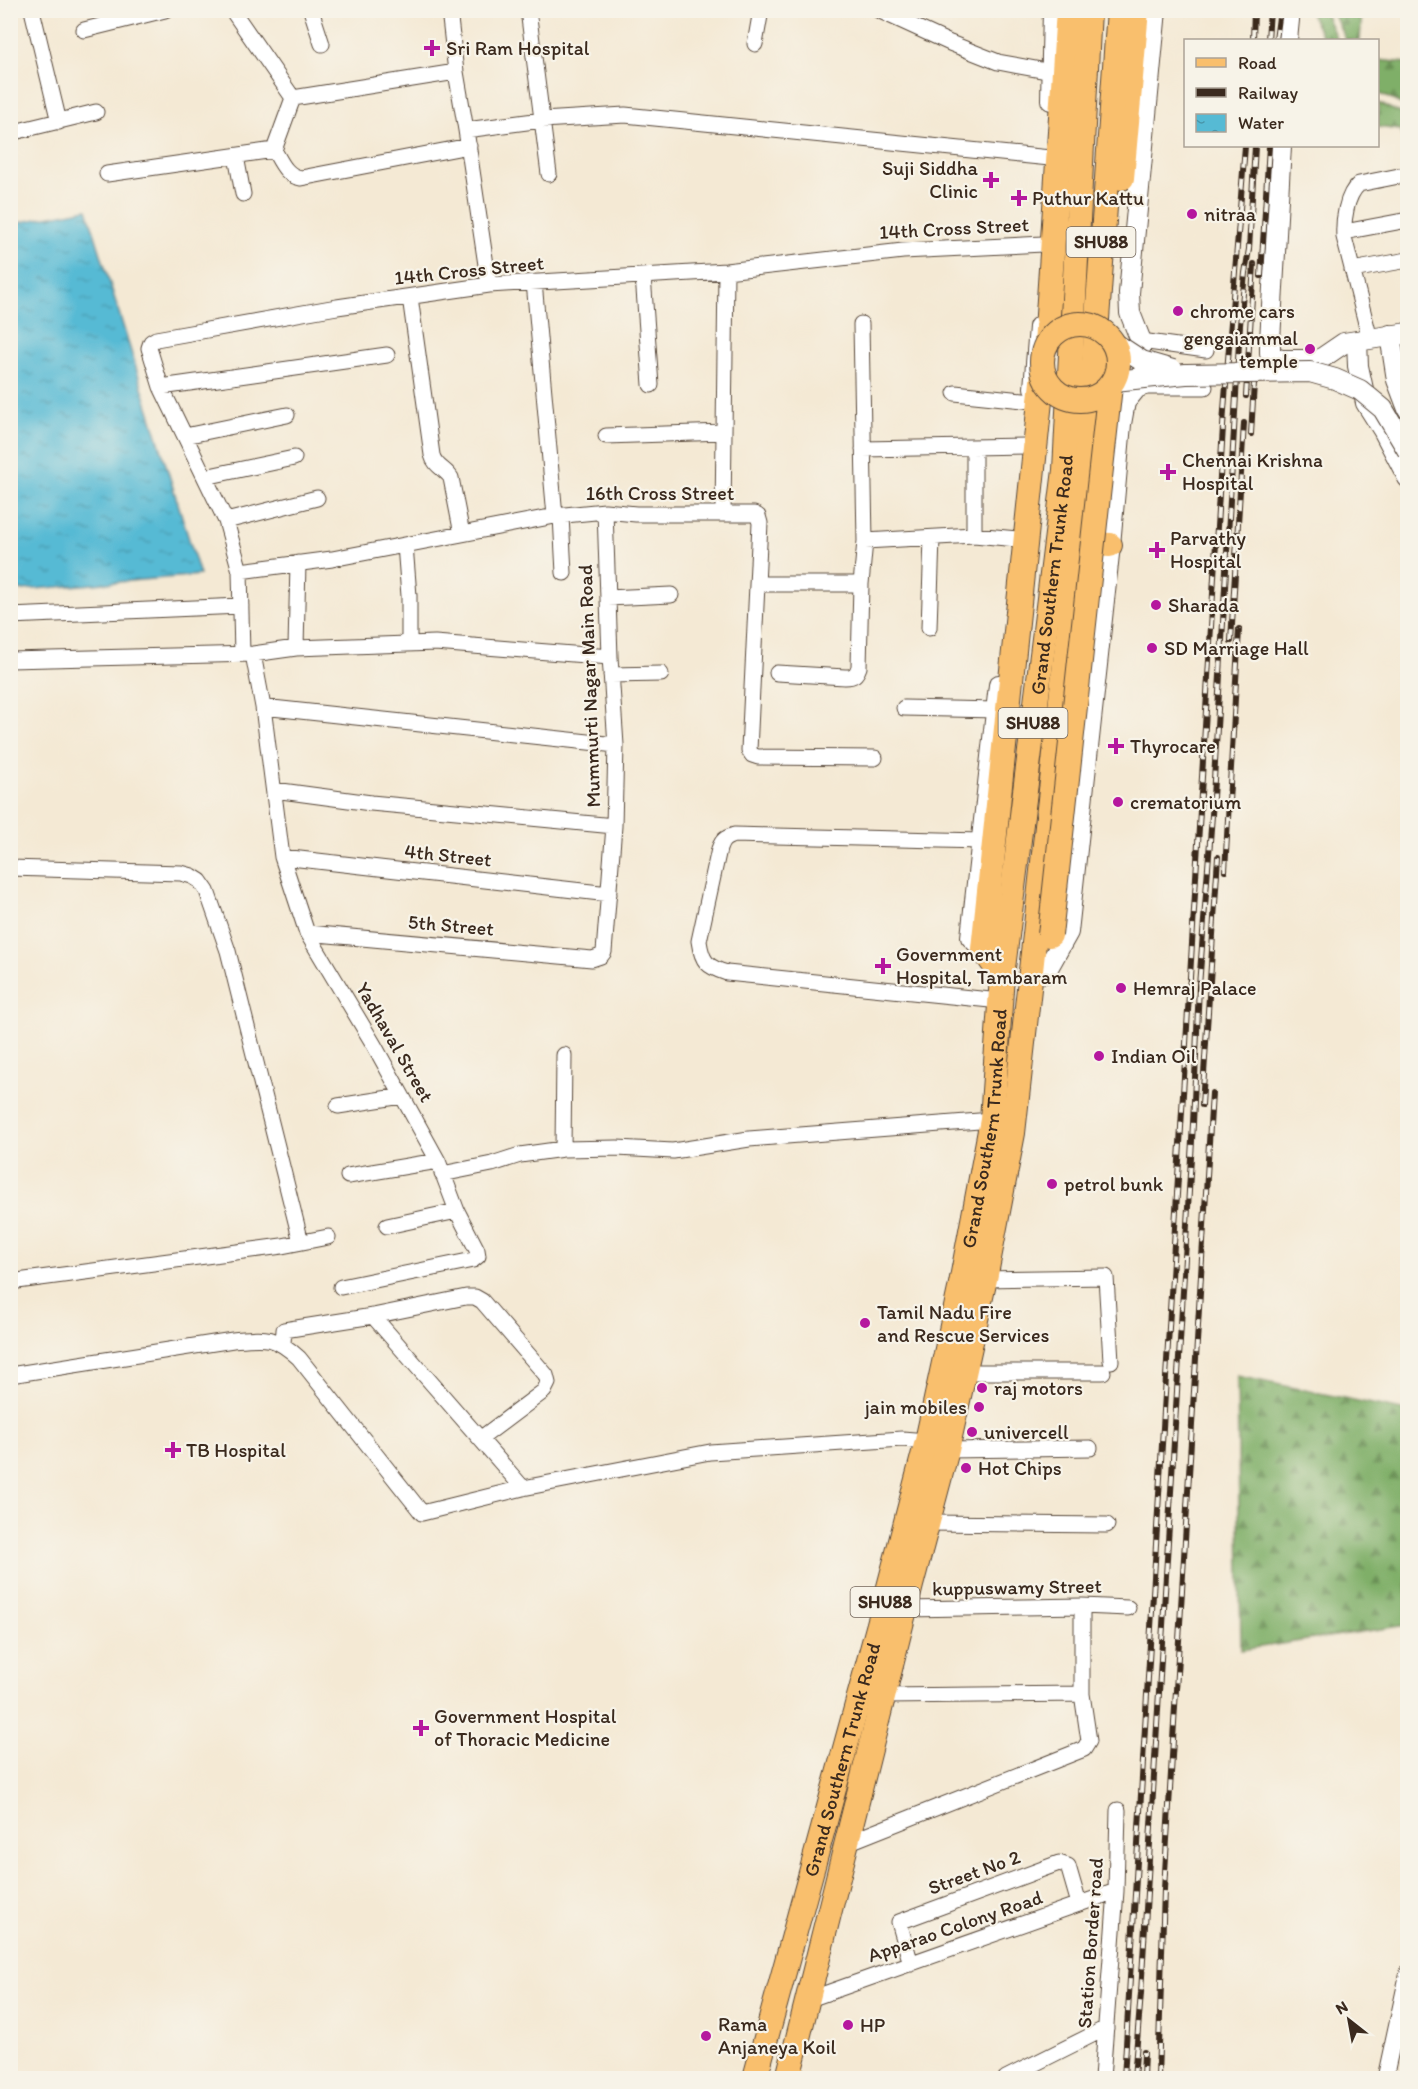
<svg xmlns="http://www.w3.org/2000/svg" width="1418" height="2089" font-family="Itim,sans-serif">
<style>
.forest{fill:url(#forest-firs);stroke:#5d6c43;stroke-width:1.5}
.water{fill:url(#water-ripples);stroke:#487279;stroke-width:1.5}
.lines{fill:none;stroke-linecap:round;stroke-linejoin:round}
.minor-casing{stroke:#574739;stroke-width:17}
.tertiary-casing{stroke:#574739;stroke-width:22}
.primary-casing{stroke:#574739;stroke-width:26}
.minor{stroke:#fff;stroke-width:15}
.tertiary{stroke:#fff;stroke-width:20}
.primary{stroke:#f9bf6d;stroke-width:24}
.rail-casing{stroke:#3b2a1e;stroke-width:6}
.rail{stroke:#f7f3e8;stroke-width:4;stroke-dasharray:11;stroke-linecap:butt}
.tertiary-bridge-casing{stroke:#574739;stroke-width:22;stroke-linecap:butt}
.primary-bridge-casing{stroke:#574739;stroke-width:26;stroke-linecap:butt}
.tertiary-bridge{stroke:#fff;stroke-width:20}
.primary-bridge{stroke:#f9bf6d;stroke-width:24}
.poi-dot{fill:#b5179e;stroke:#f7f3e8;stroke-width:2}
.labels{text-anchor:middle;stroke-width:4.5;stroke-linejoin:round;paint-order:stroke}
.shield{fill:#f7f3e8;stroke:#73665b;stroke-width:1.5}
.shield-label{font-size:18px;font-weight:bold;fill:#3b2a1e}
.poi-label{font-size:20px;fill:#3b2a1e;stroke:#f7f3e8;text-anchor:start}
.street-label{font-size:20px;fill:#3b2a1e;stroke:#f7f3e8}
</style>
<defs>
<pattern id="forest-firs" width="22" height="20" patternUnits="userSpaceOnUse" patternTransform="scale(1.5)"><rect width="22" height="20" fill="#7faf68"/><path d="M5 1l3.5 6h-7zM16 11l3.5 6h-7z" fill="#698f55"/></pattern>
<pattern id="water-ripples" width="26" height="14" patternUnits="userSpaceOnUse" patternTransform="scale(1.5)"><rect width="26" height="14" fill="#56bad4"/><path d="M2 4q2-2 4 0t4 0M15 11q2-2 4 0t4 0" fill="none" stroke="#4897ab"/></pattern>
</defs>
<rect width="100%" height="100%" fill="#f7f3e8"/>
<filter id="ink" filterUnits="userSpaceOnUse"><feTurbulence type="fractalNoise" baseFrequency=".0167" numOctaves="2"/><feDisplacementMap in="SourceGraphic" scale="12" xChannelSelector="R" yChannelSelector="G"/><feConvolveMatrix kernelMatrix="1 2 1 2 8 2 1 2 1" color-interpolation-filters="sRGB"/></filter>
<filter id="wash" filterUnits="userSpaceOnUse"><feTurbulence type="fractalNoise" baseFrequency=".008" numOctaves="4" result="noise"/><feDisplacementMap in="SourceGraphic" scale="24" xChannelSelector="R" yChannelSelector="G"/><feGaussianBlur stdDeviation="1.35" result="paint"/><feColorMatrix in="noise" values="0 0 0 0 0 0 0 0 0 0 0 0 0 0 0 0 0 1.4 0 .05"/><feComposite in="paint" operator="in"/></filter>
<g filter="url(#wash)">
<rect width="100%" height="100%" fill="#f4e9d4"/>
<!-- forest -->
<path class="forest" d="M1309,11H1324L1337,40H1324Z
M1332,11H1362L1360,40H1346Z
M1378,60L1407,63V107L1378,93Z
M1378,103L1407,116V145L1400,130L1378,127Z
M1237,1376L1407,1411V1625L1241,1650Z"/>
<!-- water -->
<path class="water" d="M87,209L200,575L11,591V224Z"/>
</g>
<g filter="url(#ink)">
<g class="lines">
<defs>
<path id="minor" d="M32,10L59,122
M311,10L322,44
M449,10L456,72L466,130L489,285
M528,10L549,174
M878,10L950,43L998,62L1052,72
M84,30L165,10
M755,44L761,10
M293,98L456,72
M466,130L542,120L625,115L1050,158
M10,133L96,112
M274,150C281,162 286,176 301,178L469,146
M236,156L243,194
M107,174L274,150L293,98L232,10
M1344,232L1408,220
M1352,270L1408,260
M643,276L651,385
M534,282L555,516
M410,297L432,455C435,467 446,469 451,478L462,534
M1370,339L1344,237C1343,221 1346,195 1359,184L1404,175
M1141,341L1206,350
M161,387L387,355
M1134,391L1147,387H1205
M955,393L1033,401
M185,436L287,415
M606,436L724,432
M974,447V535
M863,449L1028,446
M205,477L294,458
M723,514L726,271
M561,516L564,573
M226,521L317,498
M865,541L974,535L1017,539
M405,545L409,596V637
M240,571L332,559L555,516L605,511L636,514H754L758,516L760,523L749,750L752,755L758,757L875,758
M759,584H861L865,541L861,324
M608,598L671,595
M10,616L241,606
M929,628L932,538
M296,648L298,563
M242,654L240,571L226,521L161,387L149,348L151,342L156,339L337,307L489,285L726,271L903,251L1043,244
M253,654L263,707L282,857L307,933L374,1045L438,1161L457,1211L477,1250L478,1256L473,1260L341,1287
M10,660L253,654L296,648L435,643L610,657
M777,673L845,677C854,677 856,675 859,667L861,584
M611,675L661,674
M263,707L616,745
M904,708L996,710
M274,790L371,803L614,826
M981,841L734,835C725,838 722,840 719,849L699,941C702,962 707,967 727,973L1000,1001
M282,857L609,894
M10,868L181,873L192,876L200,881L207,891L228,951L301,1242
M307,933L592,959L601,956L604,952L614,826L616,745L610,657L605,511
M338,1106L402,1096
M563,1149L564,1055
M442,1174L492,1164L520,1155L563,1149L617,1148L673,1151L749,1139L992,1120
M348,1176L438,1161
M387,1226L457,1211
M985,1279L1106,1277L1111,1361
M10,1282L282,1246L328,1237
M373,1316L523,1488
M283,1343L284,1330L373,1316L466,1297H475L482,1301L546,1375L548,1383L544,1391L480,1439
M965,1372H1103
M10,1375L233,1340C266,1337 274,1335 299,1358L422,1513L523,1488L710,1452L902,1439L927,1441
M947,1450L1090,1448
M928,1523L1107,1525
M906,1609L1082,1606L1128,1608
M884,1696L1082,1694
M847,1843L1084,1749L1089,1741L1082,1694V1606
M911,1964L899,1922L1059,1863L1068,1866L1079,1904
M807,2000L1116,1891
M1006,2078L1106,2028
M1102,2078L1116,1891L1118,1810
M1385,2078L1408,1972"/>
<path id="tertiary" d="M1287,40L1290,10
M1051,100L1053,10
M1281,146L1270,341V353L1272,357L1282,360H1319L1344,343L1408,333
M1390,335L1397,380L1408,409
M1357,341L1358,366L1366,403L1383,430L1408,478
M1034,388L1039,327
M983,949L971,937L999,685
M1045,973L1068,932L1110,545L1121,424L1125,402L1134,391L1141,341L1130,313L1129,293L1156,10"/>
<g id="primary">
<path d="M1122,178L1137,10"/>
<path d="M1046,345L1068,10"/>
<path d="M1079,543L1110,545"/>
<path d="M1002,976L983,949L1043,372"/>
<path id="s1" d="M755,2078L888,1591L927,1441L960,1289L992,1120L1002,976L1065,470L1089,10"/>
<path d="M788,2078L911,1585L947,1450L985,1279L1013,1133L1086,474L1119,10"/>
</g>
</defs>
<!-- minor casing -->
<use href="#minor" class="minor-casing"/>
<!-- tertiary casing -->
<use href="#tertiary" class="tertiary-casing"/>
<!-- primary casing -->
<use href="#primary" class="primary-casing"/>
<!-- minor -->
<use href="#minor" class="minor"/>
<!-- tertiary -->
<use href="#tertiary" class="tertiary"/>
<!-- primary -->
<use href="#primary" class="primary"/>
<defs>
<path id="rail" d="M1253,40L1254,10
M1268,40L1270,10
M1276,40L1280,10
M1261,276L1269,146
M1246,396L1254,264
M1251,434L1254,383
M1231,641L1244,423
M1225,871L1239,629
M1202,1105L1218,857
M1124,2078L1224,410L1245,146
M1134,2078L1141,1993L1193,1124L1199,986L1212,815L1240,325L1245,273L1249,249L1255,146
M1143,2078L1144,2052
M1158,2078L1164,1889L1212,1093"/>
</defs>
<!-- rail casing -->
<use href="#rail" class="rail-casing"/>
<!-- rail -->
<use href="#rail" class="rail"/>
<defs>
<path id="tertiary-bridge" d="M1113,342L1142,361L1173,370
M1114,381L1186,374L1310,372L1335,379L1360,390L1383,409L1408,451"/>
<path id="primary-bridge" d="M1042 362a38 38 0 1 1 76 0a38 38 0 1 1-76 0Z
M1050,935L1110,386"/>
</defs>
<!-- tertiary-bridge casing -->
<use href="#tertiary-bridge" class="tertiary-bridge-casing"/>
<!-- primary-bridge casing -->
<use href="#primary-bridge" class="primary-bridge-casing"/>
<!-- tertiary-bridge -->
<use href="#tertiary-bridge" class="tertiary-bridge"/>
<!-- primary-bridge -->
<use href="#primary-bridge" class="primary-bridge"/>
</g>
</g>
<!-- markers -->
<g class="poi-dot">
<path d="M429 39h6v6h6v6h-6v6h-6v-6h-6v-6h6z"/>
<path d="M988 171h6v6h6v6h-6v6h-6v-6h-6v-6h6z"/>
<path d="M1016 189h6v6h6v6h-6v6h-6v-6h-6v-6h6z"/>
<circle cx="1192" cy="214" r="6"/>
<circle cx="1178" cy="311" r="6"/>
<circle cx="1310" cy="349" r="6"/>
<path d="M1165 463h6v6h6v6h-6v6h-6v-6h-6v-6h6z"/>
<path d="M1154 541h6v6h6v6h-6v6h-6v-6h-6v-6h6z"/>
<circle cx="1156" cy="605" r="6"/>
<circle cx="1152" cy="648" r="6"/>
<path d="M1113 737h6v6h6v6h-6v6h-6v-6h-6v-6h6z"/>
<circle cx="1118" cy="802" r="6"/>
<path d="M880 957h6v6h6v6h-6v6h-6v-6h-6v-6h6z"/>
<circle cx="1121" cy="988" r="6"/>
<circle cx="1099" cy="1056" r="6"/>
<circle cx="1052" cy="1184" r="6"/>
<circle cx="865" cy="1323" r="6"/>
<circle cx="982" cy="1388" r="6"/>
<circle cx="979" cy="1407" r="6"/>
<circle cx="972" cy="1432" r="6"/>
<path d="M170 1441h6v6h6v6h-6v6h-6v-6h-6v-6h6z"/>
<circle cx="966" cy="1468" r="6"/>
<path d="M418 1719h6v6h6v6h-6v6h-6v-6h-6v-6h6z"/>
<circle cx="848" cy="2025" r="6"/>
<circle cx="706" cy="2036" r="6"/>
</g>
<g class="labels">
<!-- shield labels -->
<g class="shield">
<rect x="1066.5" y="227" width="69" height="30" rx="4.5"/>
<rect x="998.5" y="708" width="69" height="30" rx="4.5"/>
<rect x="850.5" y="1587" width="69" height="30" rx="4.5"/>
</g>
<g class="shield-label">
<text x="1101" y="248">SHU88</text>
<text x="1033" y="729">SHU88</text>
<text x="885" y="1608">SHU88</text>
</g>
<!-- poi labels -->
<g class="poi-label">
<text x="446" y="55">Sri Ram Hospital</text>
<text x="978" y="175" text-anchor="end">Suji Siddha<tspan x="978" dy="23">Clinic</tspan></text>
<text x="1032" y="205">Puthur Kattu</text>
<text x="1204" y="221">nitraa</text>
<text x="1190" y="318">chrome cars</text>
<text x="1298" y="345" text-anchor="end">gengaiammal<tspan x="1298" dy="23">temple</tspan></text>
<text x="1182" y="467">Chennai Krishna<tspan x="1182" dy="23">Hospital</tspan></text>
<text x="1170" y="545">Parvathy<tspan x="1170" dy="23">Hospital</tspan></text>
<text x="1168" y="612">Sharada</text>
<text x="1164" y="655">SD Marriage Hall</text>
<text x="1130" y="753">Thyrocare</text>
<text x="1130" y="809">crematorium</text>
<text x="896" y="961">Government<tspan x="896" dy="23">Hospital, Tambaram</tspan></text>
<text x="1133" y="995">Hemraj Palace</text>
<text x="1111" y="1063">Indian Oil</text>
<text x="1064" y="1191">petrol bunk</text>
<text x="877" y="1319">Tamil Nadu Fire<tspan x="877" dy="23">and Rescue Services</tspan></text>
<text x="994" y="1395">raj motors</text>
<text x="967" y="1414" text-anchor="end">jain mobiles</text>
<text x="984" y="1439">univercell</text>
<text x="186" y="1457">TB Hospital</text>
<text x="978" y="1475">Hot Chips</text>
<text x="434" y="1723">Government Hospital<tspan x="434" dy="23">of Thoracic Medicine</tspan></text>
<text x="718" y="2031">Rama<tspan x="718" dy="23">Anjaneya Koil</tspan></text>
<text x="860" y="2032">HP</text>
</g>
<!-- street labels -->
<g class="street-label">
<text transform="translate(954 228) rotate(-3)" y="7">14th Cross Street</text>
<text transform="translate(469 270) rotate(-6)" y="7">14th Cross Street</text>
<text x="660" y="500">16th Cross Street</text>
<text dy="7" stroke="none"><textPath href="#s1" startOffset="1536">Grand Southern Trunk Road</textPath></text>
<text transform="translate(589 686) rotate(-92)" y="7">Mummurti Nagar Main Road</text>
<text transform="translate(448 855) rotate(6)" y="7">4th Street</text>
<text transform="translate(451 925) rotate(5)" y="7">5th Street</text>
<text transform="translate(395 1042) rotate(60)" y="7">Yadhaval Street</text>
<text dy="7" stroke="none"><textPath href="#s1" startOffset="978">Grand Southern Trunk Road</textPath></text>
<text transform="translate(1017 1587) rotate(-1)" y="7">kuppuswamy Street</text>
<text dy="7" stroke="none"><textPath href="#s1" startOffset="330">Grand Southern Trunk Road</textPath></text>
<text transform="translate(974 1872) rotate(-20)" y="7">Street No 2</text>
<text transform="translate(955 1926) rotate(-19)" y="7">Apparao Colony Road</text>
<text transform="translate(1090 1943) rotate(-86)" y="7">Station Border road</text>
</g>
</g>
<!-- margin -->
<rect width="1418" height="2089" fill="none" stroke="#f7f3e8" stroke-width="36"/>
<!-- legend -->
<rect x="1184" y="39" width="195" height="108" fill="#f7f3e8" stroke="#aca397" stroke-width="1.5"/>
<rect x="1196" y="58" width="30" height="9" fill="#f9bf6d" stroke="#aca397" stroke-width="1.5"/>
<text x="1238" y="69" font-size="18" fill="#3b2a1e">Road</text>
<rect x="1196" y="88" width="30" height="9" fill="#3b2a1e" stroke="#aca397" stroke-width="1.5"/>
<text x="1238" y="99" font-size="18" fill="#3b2a1e">Railway</text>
<rect x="1196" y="114" width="30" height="18" fill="url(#water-ripples)" stroke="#aca397" stroke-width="1.5"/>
<text x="1238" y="129" font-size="18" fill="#3b2a1e">Water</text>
<!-- north arrow -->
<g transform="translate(1349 2020) rotate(329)" stroke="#f7f3e8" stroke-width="4.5" paint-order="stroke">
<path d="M0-4.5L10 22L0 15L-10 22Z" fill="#3b2a1e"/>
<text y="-9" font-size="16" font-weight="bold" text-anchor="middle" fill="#3b2a1e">N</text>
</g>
</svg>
